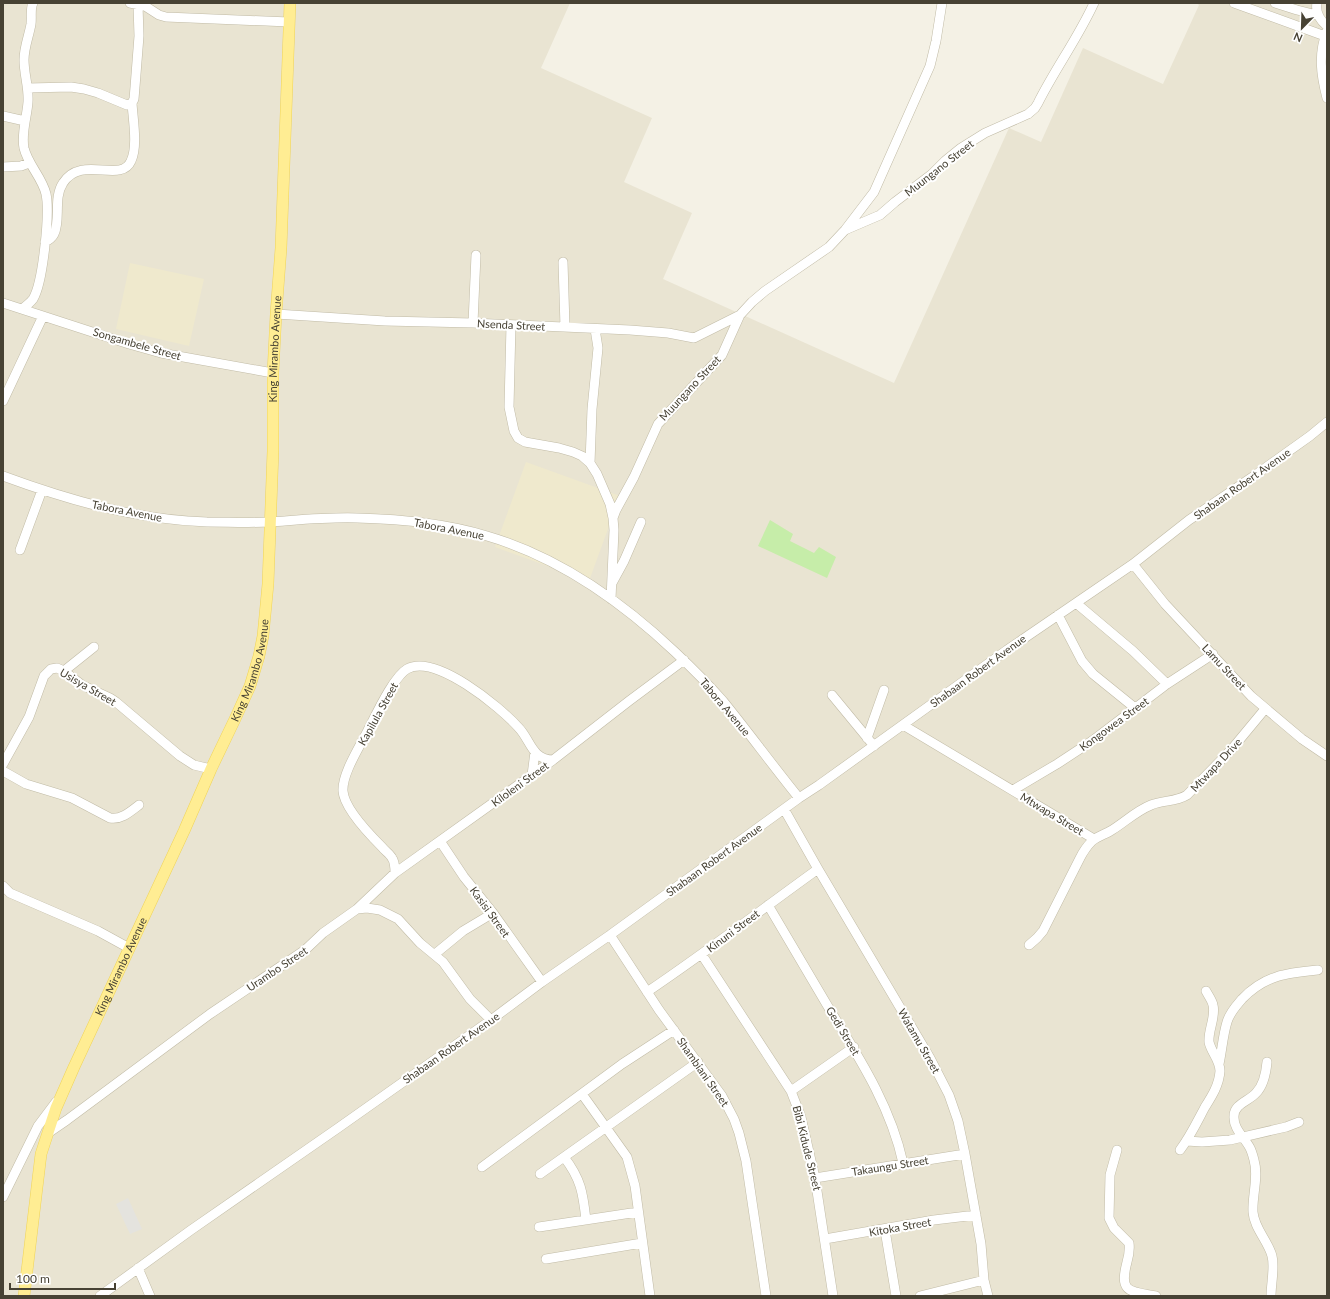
<svg xmlns="http://www.w3.org/2000/svg" width="1330" height="1299" font-family="Lato,sans-serif">
<style>
.residential{fill:#e9e4d2}
.education{fill:#efe9cd}
.green{fill:#c6eda9}
.parking{fill:#e4e3de}
.lines{fill:none;stroke-linecap:round;stroke-linejoin:round}
.minor-casing{stroke:#c1bba6;stroke-width:10}
.major-casing{stroke:#f0d457;stroke-width:12}
.minor{stroke:#fff;stroke-width:9}
.major{stroke:#ffed93;stroke-width:11}
.labels{text-anchor:middle;stroke-width:4;stroke-linejoin:round;paint-order:stroke}
.street-label{font-size:11px;fill:#474234;stroke:#fff}
</style>
<rect width="100%" height="100%" fill="#f4f1e5"/>
<!-- residential -->
<path class="residential" d="M3,3H570L541,68L652,118L624,182L692,213L663,279L894,383L1009,128L1041,142L1083,48L1163,84L1199,5L1196,3H1327V1296H3Z"/>
<!-- education -->
<path class="education" d="M130,263L204,279L189,346L116,329Z
M526,462L620,496L589,581L495,547Z"/>
<!-- green -->
<path class="green" d="M770,520L793,534L790,541L814,553L819,547L836,557L827,578L758,546Z"/>
<!-- parking -->
<path class="parking" d="M128,1198L142,1229L130,1234L116,1204Z"/>
<g class="lines">
<defs>
<path id="minor" d="M130,3L145,6L159,15L166,17L289,22
M1234,3L1325,36
M1275,3L1297,10L1317,15
M1317,3C1315,13 1320,20 1327,26
M1327,31C1318,54 1321,75 1327,98
M28,88L71,87L84,89L98,93L127,105L132,103L134,99L135,87L139,36L138,5
M3,116L25,121
M3,167L21,166L29,163
M845,230L880,215L895,202L932,174L945,161L961,148L985,133L1028,114L1035,108L1038,103C1055,69 1078,38 1094,3
M45,242C49,240 52,238 54,234C61,220 53,198 63,183C81,154 121,184 131,161C138,146 133,120 132,103
M563,262L565,327
M3,303L129,344L161,353L273,373
M22,309C26,306 30,303 33,299C43,283 50,213 46,194C42,177 28,165 24,148C21,133 27,117 28,102C29,88 24,74 24,60C24,47 29,36 31,24C32,17 30,9 33,3
M276,314L385,321L473,323L630,330L668,333L694,338L740,315
M473,323L476,255
M511,325L509,407L514,431L518,438L525,442L559,448L573,452L582,456L590,463L597,474L610,504L613,518L614,530L611,599
M3,401L43,316
M590,463L592,409L598,348L595,329
M3,476C68,500 137,520 207,522C228,522 249,523 270,522C299,520 328,517 357,518C400,519 445,523 487,536C559,557 621,601 675,652C692,668 708,684 723,701C749,733 773,766 799,798
M613,518L616,510L634,477L658,424L722,355L740,315L752,302L765,291L829,247L845,230L874,192L930,66L936,41L942,3
M20,550L42,490
M1133,564L1165,604L1251,696L1302,739L1327,756
M612,583L624,561L641,522
M1076,603L1133,651L1167,684
M1058,615L1082,661L1093,674L1135,708
M64,671L94,647
M832,695L874,746
M903,725L1094,839
M867,738L884,690
M3,764L29,717L44,676L51,669L57,668L64,671L82,685L110,698L116,702L180,756L194,765L211,769
M3,771L26,784L72,798L110,818C121,820 130,812 139,805
M532,775L535,752
M1013,790L1057,764L1092,741L1167,684L1213,654
M784,809L818,869L930,1058L949,1095L958,1121L965,1154L981,1244L984,1280L988,1296
M440,841L464,877L493,913L542,982
M395,873C395,868 395,862 392,858C390,854 385,851 382,847C370,835 344,808 343,791C342,774 359,748 367,732C375,717 393,677 407,669C435,653 500,707 518,727C531,740 531,759 553,760
M3,886L10,893L98,931L129,948
M768,905C789,940 809,975 830,1010C860,1059 891,1107 903,1163
M357,909L395,873L553,760L629,701L684,660
M610,935L659,1010L722,1096L734,1119L739,1133L746,1161L766,1296
M1029,945L1037,938L1043,931L1080,858C1083,852 1087,846 1092,841C1098,836 1106,834 1112,830C1125,822 1136,811 1151,805C1163,800 1176,802 1187,795L1231,750L1265,709
M435,954L463,931L493,913
M702,955L791,1091L801,1117L815,1178L833,1296
M647,992C705,953 761,910 818,869
M1267,1062C1266,1073 1264,1085 1256,1093C1249,1101 1234,1104 1234,1116C1233,1129 1245,1138 1250,1148C1252,1152 1253,1156 1254,1160C1259,1177 1252,1195 1253,1212C1254,1228 1268,1241 1272,1256C1275,1267 1271,1284 1271,1296
M1219,1064C1222,1050 1223,1035 1227,1022C1230,1012 1236,1006 1242,999C1265,975 1287,973 1318,970
M791,1091L854,1047
M582,1094L627,1157L635,1186L650,1296
M48,1133L67,1120L210,1014L305,950L323,933L357,909L367,908L380,910L398,919L420,943L443,962L470,999L491,1020
M1187,1141L1202,1142L1230,1140L1286,1127L1299,1122
M1117,1150L1110,1175L1109,1218L1114,1228L1129,1243C1130,1250 1129,1255 1127,1262C1119,1293 1129,1291 1156,1296
M1180,1150C1190,1137 1197,1122 1205,1107C1212,1096 1219,1085 1220,1071C1220,1060 1211,1052 1209,1042C1208,1030 1216,1017 1213,1005C1212,1000 1208,995 1206,991
M564,1157C581,1179 583,1193 586,1220
M482,1167L622,1064L674,1030
M540,1174L698,1062
M815,1178L965,1154
M3,1197L38,1126L56,1102
M539,1227L638,1212
M885,1230L896,1296
M825,1239L934,1220L976,1215
M546,1259L642,1243
M138,1268L150,1296
M100,1296L191,1230L338,1128L491,1020L542,982L610,935L799,798L819,785L1007,650L1133,564L1189,520L1254,476L1310,436L1327,422
M920,1296L984,1280"/>
<g id="major">
<path id="s1" d="M24,1296L41,1154L56,1108L74,1067L184,831L211,769L235,719L250,686L259,656L263,636L268,584L273,451V373L276,314L281,248L290,3"/>
</g>
</defs>
<!-- minor casing -->
<use href="#minor" class="minor-casing"/>
<!-- major casing -->
<use href="#major" class="major-casing"/>
<!-- minor -->
<use href="#minor" class="minor"/>
<!-- major -->
<use href="#major" class="major"/>
</g>
<g class="labels">
<!-- street labels -->
<g class="street-label">
<text transform="translate(939 168) rotate(-38)" y="4">Muungano Street</text>
<text transform="translate(511 325) rotate(3)" y="4">Nsenda Street</text>
<text transform="translate(137 344) rotate(16)" y="4">Songambele Street</text>
<text dy="4" stroke="none"><textPath href="#s1" startOffset="995">King Mirambo Avenue</textPath></text>
<text transform="translate(690 388) rotate(-47)" y="4">Muungano Street</text>
<text transform="translate(1242 484) rotate(-35)" y="4">Shabaan Robert Avenue</text>
<text transform="translate(127 511) rotate(11)" y="4">Tabora Avenue</text>
<text transform="translate(449 529) rotate(11)" y="4">Tabora Avenue</text>
<text transform="translate(1224 667) rotate(47)" y="4">Lamu Street</text>
<text dy="4" stroke="none"><textPath href="#s1" startOffset="671">King Mirambo Avenue</textPath></text>
<text transform="translate(978 671) rotate(-36)" y="4">Shabaan Robert Avenue</text>
<text transform="translate(88 687) rotate(30)" y="4">Usisya Street</text>
<text transform="translate(725 707) rotate(50)" y="4">Tabora Avenue</text>
<text transform="translate(378 714) rotate(-61)" y="4">Kapilula Street</text>
<text transform="translate(1114 724) rotate(-36)" y="4">Kongowea Street</text>
<text transform="translate(1216 765) rotate(-47)" y="4">Mtwapa Drive</text>
<text transform="translate(520 784) rotate(-36)" y="4">Kiloleni Street</text>
<text transform="translate(1052 814) rotate(31)" y="4">Mtwapa Street</text>
<text transform="translate(714 860) rotate(-36)" y="4">Shabaan Robert Avenue</text>
<text transform="translate(490 912) rotate(54)" y="4">Kasisi Street</text>
<text transform="translate(733 931) rotate(-37)" y="4">Kinuni Street</text>
<text dy="4" stroke="none"><textPath href="#s1" startOffset="347">King Mirambo Avenue</textPath></text>
<text transform="translate(277 969) rotate(-34)" y="4">Urambo Street</text>
<text transform="translate(843 1031) rotate(59)" y="4">Gedi Street</text>
<text transform="translate(919 1041) rotate(60)" y="4">Watamu Street</text>
<text transform="translate(451 1048) rotate(-35)" y="4">Shabaan Robert Avenue</text>
<text transform="translate(703 1072) rotate(55)" y="4">Shambiani Street</text>
<text transform="translate(807 1148) rotate(76)" y="4">Bibi Kidude Street</text>
<text transform="translate(890 1166) rotate(-9)" y="4">Takaungu Street</text>
<text transform="translate(900 1227) rotate(-10)" y="4">Kitoka Street</text>
</g>
</g>
<!-- border -->
<rect width="1330" height="1299" fill="none" stroke="#474234" stroke-width="8"/>
<!-- north arrow -->
<g transform="translate(1302 28) rotate(203)" stroke="#ffffff" stroke-width="3" paint-order="stroke">
<path d="M0-3L7 15L0 10L-7 15Z" fill="#474234"/>
<text y="-6" font-size="11" font-weight="bold" text-anchor="middle" fill="#474234">N</text>
</g>
<!-- scale -->
<path d="M10 1283v6h105v-6" fill="none" stroke="#474234" stroke-width="2"/>
<text x="16" y="1283" font-size="12" fill="#474234" stroke="#ffffff" stroke-width="3" paint-order="stroke">100 m</text>
</svg>
